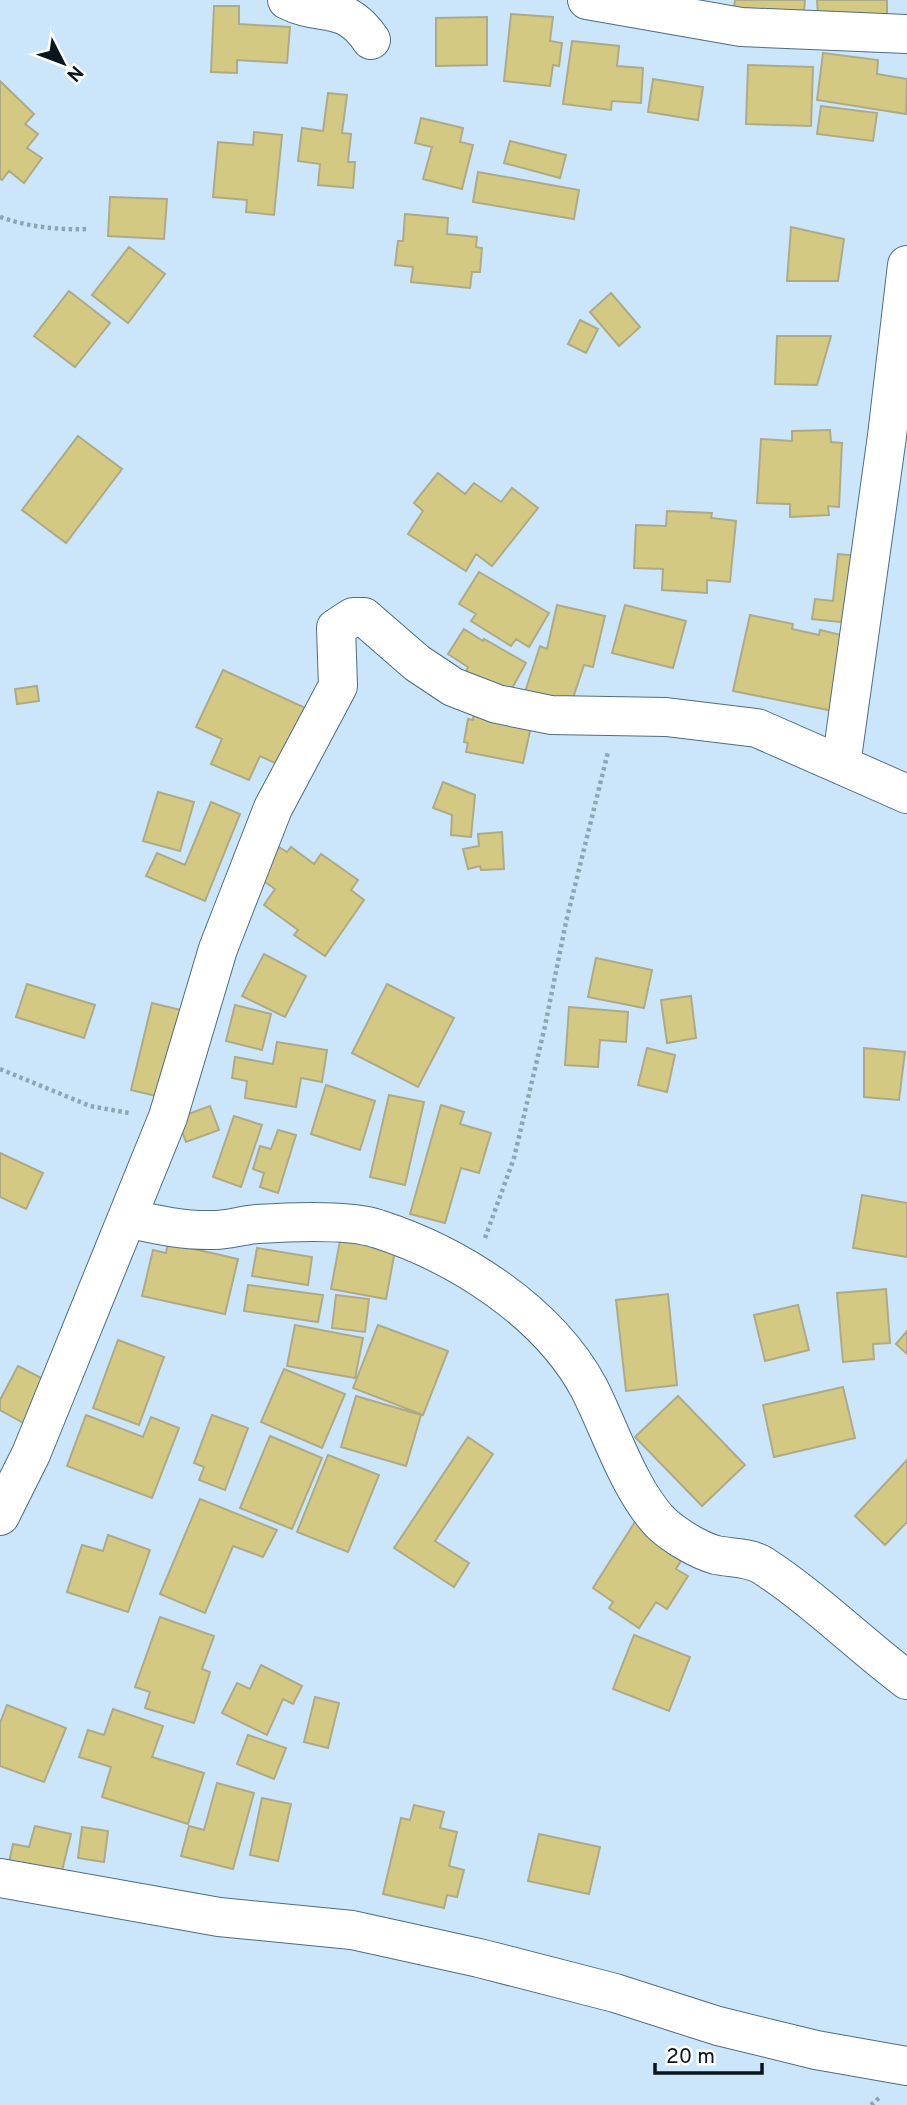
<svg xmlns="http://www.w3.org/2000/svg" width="907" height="2105" font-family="Overpass,sans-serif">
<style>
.building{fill:#d4c983;stroke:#afaa86;stroke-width:2}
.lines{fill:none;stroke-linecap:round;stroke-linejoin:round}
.minor-casing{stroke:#4e6d82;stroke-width:40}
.path{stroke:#8ea5b5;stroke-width:4.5;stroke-dasharray:3.5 3.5;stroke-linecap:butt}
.minor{stroke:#fff;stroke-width:38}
</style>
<rect width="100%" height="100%" fill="#cbe6fa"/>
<!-- building -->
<path class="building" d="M735,0H805L804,11L734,8Z
M817,0H887V18L818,16Z
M214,6H239V24L290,27L287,63L237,60V73L211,72Z
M511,14L553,17L550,41L562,43L559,66L553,65L550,86L504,81Z
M487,17V65L436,66V18Z
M572,41L619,46L617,66L643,68L641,103L612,101L611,110L563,104Z
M823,53L878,60L877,74L907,79L906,114L817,100Z
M748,65L813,67L811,126L746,124Z
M653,79L703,87L698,120L648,112Z
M0,81L34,114L25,124L38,134L27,148L42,158L24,183L9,171L2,180L0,178Z
M328,93L347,95L342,133L351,134L348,162H355L353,188L318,185L320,164L298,161L302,128L323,131Z
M821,106L877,113L873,141L817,134Z
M421,118L463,128L460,142L473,145L462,189L423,179L432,147L415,143Z
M254,132L282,135L274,215L246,212L247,200L213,197L218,142L253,145Z
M510,141L566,155L560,178L504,163Z
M478,172L579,190L574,219L473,202Z
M110,197L167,199L164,239L108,236Z
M405,214L448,218L447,234L477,237L476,247L482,248L480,272H472L470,288L411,282L413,267L395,265L398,241H403Z
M791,227L844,239L838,281H787Z
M129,247L165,274L128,323L92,295Z
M69,291L110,323L75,367L34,336Z
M611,293L640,327L619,346L590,312Z
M580,320L598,329L586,353L568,344Z
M777,336H831L817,385L775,384Z
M830,430L831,442L842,443L839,507L828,506L829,515L790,517V504L757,503L761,439L792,441V431Z
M78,436L122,469L66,543L22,510Z
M438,473L465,494L474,483L501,502L512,488L538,508L492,566L476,554L466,571L408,534L423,511L414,503Z
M667,511L712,513L711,518L736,521L730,582L707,580V593L662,590L663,569L634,568L636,525L666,526Z
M838,554L867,557L859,624L812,619L815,599L833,601Z
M479,572L549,613L529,647L516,639L511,646L471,621L476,614L459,604Z
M557,605L605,616L593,667L584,665L570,707L525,692L540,646L547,649Z
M625,605L686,621L673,668L612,653Z
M750,615L793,624L792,629L819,635L820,630L849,637L833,711L733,691Z
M464,629L483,641L484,639L526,663L505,701L463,678L468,667L448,654Z
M223,670L312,711L286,768L260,756L249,780L211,764L222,739L196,727Z
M37,686L39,701L17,704L15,689Z
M474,711L532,722L523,763L466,752L468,743L464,742L468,719L473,720Z
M443,782L475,795L471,837L451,835L452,815L433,808Z
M158,792L194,802L180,851L143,841Z
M211,802L240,814L205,901L146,876L157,853L185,865Z
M502,832L504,869L481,870L480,866L468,869L463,849L479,846L478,834Z
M279,847L287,852L291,847L314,864L321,854L358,880L351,890L364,900L325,956L294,935L298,930L264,905L275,889L258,877Z
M264,954L306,976L285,1017L242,996Z
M596,958L652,970L644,1008L588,997Z
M27,984L95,1005L84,1038L16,1017Z
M387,984L454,1018L418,1087L352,1053Z
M691,996L696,1038L667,1043L661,1000Z
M152,1003L189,1012L169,1099L131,1090Z
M235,1005L271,1014L262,1050L226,1041Z
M569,1007L628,1012L626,1042L600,1040L598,1067L565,1065Z
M277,1042L327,1050L322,1082L301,1078L296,1107L245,1098L247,1081L232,1078L235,1057L273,1064Z
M647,1048L675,1055L667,1092L638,1085Z
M864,1048L905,1052L899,1100L864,1097Z
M326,1085L375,1101L360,1150L311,1134Z
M389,1095L424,1102L405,1185L370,1177Z
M441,1105L464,1112L460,1124L491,1133L479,1173L461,1168L445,1223L410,1214Z
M210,1106L219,1130L186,1142L177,1118Z
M234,1116L262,1125L241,1187L213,1177Z
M278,1130L296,1135L278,1193L260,1187L264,1173L253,1169L260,1146L271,1149Z
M0,1153L43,1173L26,1209L0,1197Z
M862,1195L907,1203V1257L853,1248Z
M342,1230L397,1240L386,1299L331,1289Z
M168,1243L238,1259L225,1314L142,1296L153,1250L166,1253Z
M257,1248L312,1257L308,1285L252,1276Z
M248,1285L323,1295L318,1322L244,1311Z
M886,1289L890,1343L873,1344L874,1359L843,1362L837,1293Z
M668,1294L677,1385L626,1391L616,1300Z
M336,1295L369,1299L365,1332L332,1328Z
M798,1305L809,1350L765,1361L754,1315Z
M295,1325L363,1338L355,1378L287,1366Z
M378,1325L448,1351L423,1415L353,1388Z
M907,1331V1354L896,1344Z
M118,1340L164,1357L139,1425L93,1408Z
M18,1366L51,1383L27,1425L0,1410V1400Z
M284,1369L345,1394L322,1448L261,1422Z
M843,1387L855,1438L774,1457L763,1405Z
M356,1396L421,1415L406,1466L341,1447Z
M678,1396L745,1465L702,1506L635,1437Z
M86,1415L143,1437L151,1417L179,1428L152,1498L67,1466Z
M212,1415L248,1428L225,1490L199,1480L204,1467L194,1463Z
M270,1436L322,1458L292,1529L240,1508Z
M468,1437L493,1454L435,1541L469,1563L454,1587L394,1548Z
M328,1455L379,1475L348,1552L297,1532Z
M907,1460V1522L885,1545L855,1516Z
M200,1499L277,1530L263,1557L233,1546L205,1613L160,1594Z
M640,1514L690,1546L676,1569L688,1576L667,1609L656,1602L639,1628L609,1608L613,1602L593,1588Z
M108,1535L150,1550L128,1612L67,1592L82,1545L103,1551Z
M160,1617L214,1636L202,1669L210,1672L194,1723L145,1708L150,1692L135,1687Z
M634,1635L690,1657L669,1711L613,1689Z
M261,1665L302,1686L293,1704L283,1699L267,1735L222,1713L237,1683L250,1689Z
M315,1697L339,1703L328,1748L304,1742Z
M7,1705L66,1728L44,1782L0,1766V1723Z
M113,1709L163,1726L152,1757L204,1773L188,1824L102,1797L111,1767L79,1757L88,1730L104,1735Z
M248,1735L286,1748L274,1779L237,1764Z
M217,1783L254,1793L233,1869L181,1856L189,1826L204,1830Z
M262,1798L291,1804L278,1861L250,1855Z
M414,1805L444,1812L440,1828L457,1832L449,1866L464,1870L457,1897L447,1895L444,1908L383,1894L401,1818L410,1820Z
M35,1826L71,1834L60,1879L8,1867L13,1844L29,1847Z
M82,1827L108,1831L104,1862L78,1858Z
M539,1834L600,1847L589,1894L528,1881Z"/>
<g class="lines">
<defs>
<path id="minor" d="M287,0C322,18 344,0 371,40
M587,0L741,27L907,34
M841,765L887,436L907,265
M127,1218C157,1225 184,1231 215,1230C229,1230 243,1225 257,1224C288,1222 350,1219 378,1229C459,1255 548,1312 589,1388C610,1429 629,1490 661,1523C675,1536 698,1550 716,1555C731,1558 748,1557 762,1565C813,1598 858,1643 907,1680
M0,1516L31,1454L168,1117L218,949L273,808L338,686L336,628L353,617H364L417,663L453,687L497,704L551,715L666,717L757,728L907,794
M0,1878L219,1917L352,1930L479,1958L615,1993L718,2026L816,2050L907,2066"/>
</defs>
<!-- minor casing -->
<use href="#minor" class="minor-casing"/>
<!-- path -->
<path class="path" d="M0,217C29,227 57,230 88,229
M0,1069L90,1106L129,1113
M485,1238L514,1158L545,1026L566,922L608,752
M871,2105L879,2098"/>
<!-- minor -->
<use href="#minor" class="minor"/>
</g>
<!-- north arrow -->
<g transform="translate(63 63) rotate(132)" stroke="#ffffff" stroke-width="5" paint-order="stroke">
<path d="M0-5L12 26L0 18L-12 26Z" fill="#09161e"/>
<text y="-10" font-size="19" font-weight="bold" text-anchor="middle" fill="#09161e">N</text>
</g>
<!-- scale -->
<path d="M655 2063v10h107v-10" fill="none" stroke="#09161e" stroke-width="3.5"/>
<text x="666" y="2063" font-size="21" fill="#09161e" stroke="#ffffff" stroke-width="5" paint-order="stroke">20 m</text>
</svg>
